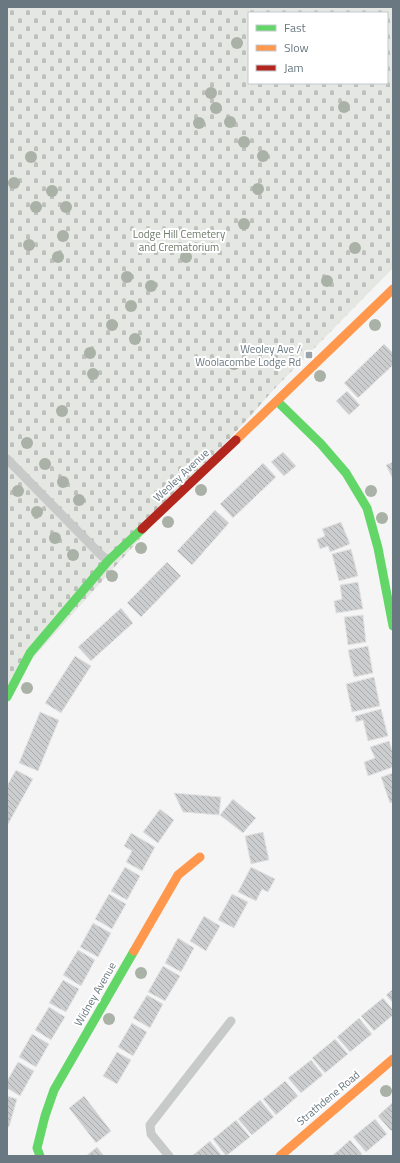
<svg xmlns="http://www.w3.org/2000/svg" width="400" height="1163" font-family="'Titillium Web',sans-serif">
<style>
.cemetery{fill:url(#cemetery-stones);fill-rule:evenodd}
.building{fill:url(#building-back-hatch);stroke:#e4e4e4}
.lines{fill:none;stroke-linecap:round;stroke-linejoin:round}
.lane{stroke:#c8caca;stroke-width:9}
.fast{stroke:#63d668;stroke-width:9}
.slow{stroke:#ff974d;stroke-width:9}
.jam{stroke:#b3261e;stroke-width:9}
.tree{fill:#aab1a7}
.poi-dot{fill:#9aa4aa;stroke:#fff;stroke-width:1.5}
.labels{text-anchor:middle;stroke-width:4;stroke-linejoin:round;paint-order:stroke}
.park-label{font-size:11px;fill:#6c7967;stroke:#fff}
.poi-label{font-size:11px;fill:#697881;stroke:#fff;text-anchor:end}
.street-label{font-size:11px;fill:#697881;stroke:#fff}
</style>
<defs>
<pattern id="cemetery-stones" width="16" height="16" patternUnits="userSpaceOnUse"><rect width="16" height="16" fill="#e4e7e2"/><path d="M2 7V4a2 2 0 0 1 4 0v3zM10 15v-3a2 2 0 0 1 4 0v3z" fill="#bdc0bd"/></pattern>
<pattern id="building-back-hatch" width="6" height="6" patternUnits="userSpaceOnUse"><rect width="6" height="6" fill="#cccdce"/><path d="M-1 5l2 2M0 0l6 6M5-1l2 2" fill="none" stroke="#aaabad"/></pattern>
</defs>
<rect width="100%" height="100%" fill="#f5f5f5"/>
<!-- cemetery -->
<path class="cemetery" d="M7,7H393V268L277,386L7,687ZM249,13H387V83H249Z"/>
<!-- building -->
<path class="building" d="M384,344L393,353V365L358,398L344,383Z
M347,391L360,405L349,415L336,401Z
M283,452L296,466L284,476L271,462Z
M393,462V479L386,465Z
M263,463L276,477L233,518L220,504Z
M215,510L229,523L192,565L177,551Z
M341,522L350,544L330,552L328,546L320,549L317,539L325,536L322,529Z
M351,549L358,576L339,581L332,554Z
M167,562L181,576L141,617L127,603Z
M358,582L363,609L336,613L334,601L342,599L340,585Z
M121,608L133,623L91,661L78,647Z
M363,615L366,642L348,645L344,617Z
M368,646L373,673L354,677L348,650Z
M75,656L91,666L61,713L45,703Z
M374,677L380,706L352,712L346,684Z
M381,709L388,736L368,741L363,720L356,722L355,716Z
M40,712L59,720L38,771L19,763Z
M389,741L393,753V767L368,776L364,762L375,758L370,747Z
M16,770L33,779L7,826V786Z
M393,773V802L390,803L381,777Z
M174,793L221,797L219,815L183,812Z
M233,799L256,818L243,833L220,815Z
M160,809L174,820L158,843L143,832Z
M263,832L269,860L251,864L245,836Z
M131,833L155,847L142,871L126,862L132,851L124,846Z
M125,867L140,876L127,900L111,891Z
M251,867L275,879L268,892L262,889L256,901L238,892Z
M109,894L126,904L112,929L95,919Z
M232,894L248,902L234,928L218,920Z
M204,916L220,926L206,951L190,941Z
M93,923L111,933L98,957L80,947Z
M178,938L194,948L181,972L165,963Z
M78,950L95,960L81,986L63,975Z
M163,966L180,976L165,1001L148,992Z
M63,980L79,989L66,1012L49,1003Z
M393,989V1003L386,995Z
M147,995L163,1004L150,1028L133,1018Z
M383,998L393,1010V1015L374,1031L361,1016Z
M49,1007L65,1017L51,1040L35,1030Z
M359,1018L372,1034L350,1052L337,1037Z
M132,1023L147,1032L133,1056L118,1047Z
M32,1034L49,1044L36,1067L19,1057Z
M335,1039L348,1054L325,1073L312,1058Z
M117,1052L131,1060L117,1084L103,1076Z
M311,1060L323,1075L301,1093L288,1078Z
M18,1062L34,1071L20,1096L7,1088V1081Z
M285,1081L298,1096L276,1115L263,1099Z
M7,1096L17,1099L9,1127H7Z
M84,1096L111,1131L96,1143L69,1108Z
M260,1100L274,1117L252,1135L238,1119Z
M393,1102V1129L391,1131L378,1116Z
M375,1119L387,1134L366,1152L353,1137Z
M236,1120L250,1137L226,1156L213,1139Z
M350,1140L362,1154L360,1156H332Z
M210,1141L222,1156H192Z
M97,1147L104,1156H86Z"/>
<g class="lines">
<!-- lane -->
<path class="lane" d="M7,459L101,555L108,561
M169,1156L151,1134L150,1125L231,1021"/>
<!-- fast -->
<path class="fast" d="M277,401L321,444L346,473L367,508L378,548L393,626
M7,697L30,653L108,561L142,529
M40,1156L37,1148L45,1116L54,1090L134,951"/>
<!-- slow -->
<path class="slow" d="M236,440L393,289
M134,951L178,875L200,857
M280,1156L393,1059"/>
<!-- jam -->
<path class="jam" d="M142,529L236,440"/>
</g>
<!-- trees -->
<g class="tree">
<circle cx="237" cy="43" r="6"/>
<circle cx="211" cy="93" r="6"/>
<circle cx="344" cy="107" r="6"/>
<circle cx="216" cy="108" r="6"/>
<circle cx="230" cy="122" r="6"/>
<circle cx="199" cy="123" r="6"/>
<circle cx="244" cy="142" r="6"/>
<circle cx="263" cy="156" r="6"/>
<circle cx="31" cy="157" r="6"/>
<circle cx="14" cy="183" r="6"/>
<circle cx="258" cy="189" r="6"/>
<circle cx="52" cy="191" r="6"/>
<circle cx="36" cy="207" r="6"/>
<circle cx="66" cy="207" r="6"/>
<circle cx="244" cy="224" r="6"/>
<circle cx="63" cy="236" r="6"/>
<circle cx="29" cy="245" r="6"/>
<circle cx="355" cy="248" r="6"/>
<circle cx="58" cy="257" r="6"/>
<circle cx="186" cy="257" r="6"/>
<circle cx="127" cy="277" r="6"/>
<circle cx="327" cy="281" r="6"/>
<circle cx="151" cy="286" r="6"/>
<circle cx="131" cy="306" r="6"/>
<circle cx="112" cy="325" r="6"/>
<circle cx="375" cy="325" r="6"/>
<circle cx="135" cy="339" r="6"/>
<circle cx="90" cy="353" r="6"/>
<circle cx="234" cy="364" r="6"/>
<circle cx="93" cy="374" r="6"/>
<circle cx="320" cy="376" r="6"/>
<circle cx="62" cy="411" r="6"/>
<circle cx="27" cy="443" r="6"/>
<circle cx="45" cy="464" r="6"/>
<circle cx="63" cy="482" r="6"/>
<circle cx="201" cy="490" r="6"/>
<circle cx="18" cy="491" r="6"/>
<circle cx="371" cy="491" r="6"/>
<circle cx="79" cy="500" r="6"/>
<circle cx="37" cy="512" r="6"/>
<circle cx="382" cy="518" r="6"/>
<circle cx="168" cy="522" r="6"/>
<circle cx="55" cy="538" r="6"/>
<circle cx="141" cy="548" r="6"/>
<circle cx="73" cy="555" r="6"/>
<circle cx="112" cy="576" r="6"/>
<circle cx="27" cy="688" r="6"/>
<circle cx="141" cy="973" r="6"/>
<circle cx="109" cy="1019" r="6"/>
<circle cx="386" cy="1091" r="6"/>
</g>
<!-- markers -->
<rect class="poi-dot" x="305" y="351" width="8" height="8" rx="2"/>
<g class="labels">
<!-- park labels -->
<g class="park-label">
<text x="179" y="238">Lodge Hill Cemetery<tspan x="179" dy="13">and Crematorium</tspan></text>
</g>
<!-- poi labels -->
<g class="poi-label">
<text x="301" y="353">Weoley Ave /<tspan x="301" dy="13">Woolacombe Lodge Rd</tspan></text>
</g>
<!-- street labels -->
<g class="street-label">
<text transform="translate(181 475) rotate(-43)" y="4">Weoley Avenue</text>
<text transform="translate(95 994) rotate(-60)" y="4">Widney Avenue</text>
<text transform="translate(328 1098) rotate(-40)" y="4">Strathdene Road</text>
</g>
</g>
<!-- border -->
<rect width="400" height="1163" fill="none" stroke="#697881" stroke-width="16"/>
<!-- legend -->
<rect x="248" y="12" width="140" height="72" fill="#ffffff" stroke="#c3c9cd"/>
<rect x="256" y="25" width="20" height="6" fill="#63d668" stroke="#c3c9cd"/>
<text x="284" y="32" font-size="12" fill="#697881">Fast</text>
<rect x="256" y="45" width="20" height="6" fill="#ff974d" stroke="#c3c9cd"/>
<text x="284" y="52" font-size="12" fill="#697881">Slow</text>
<rect x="256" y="65" width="20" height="6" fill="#b3261e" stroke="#c3c9cd"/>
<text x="284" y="72" font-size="12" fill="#697881">Jam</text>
</svg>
